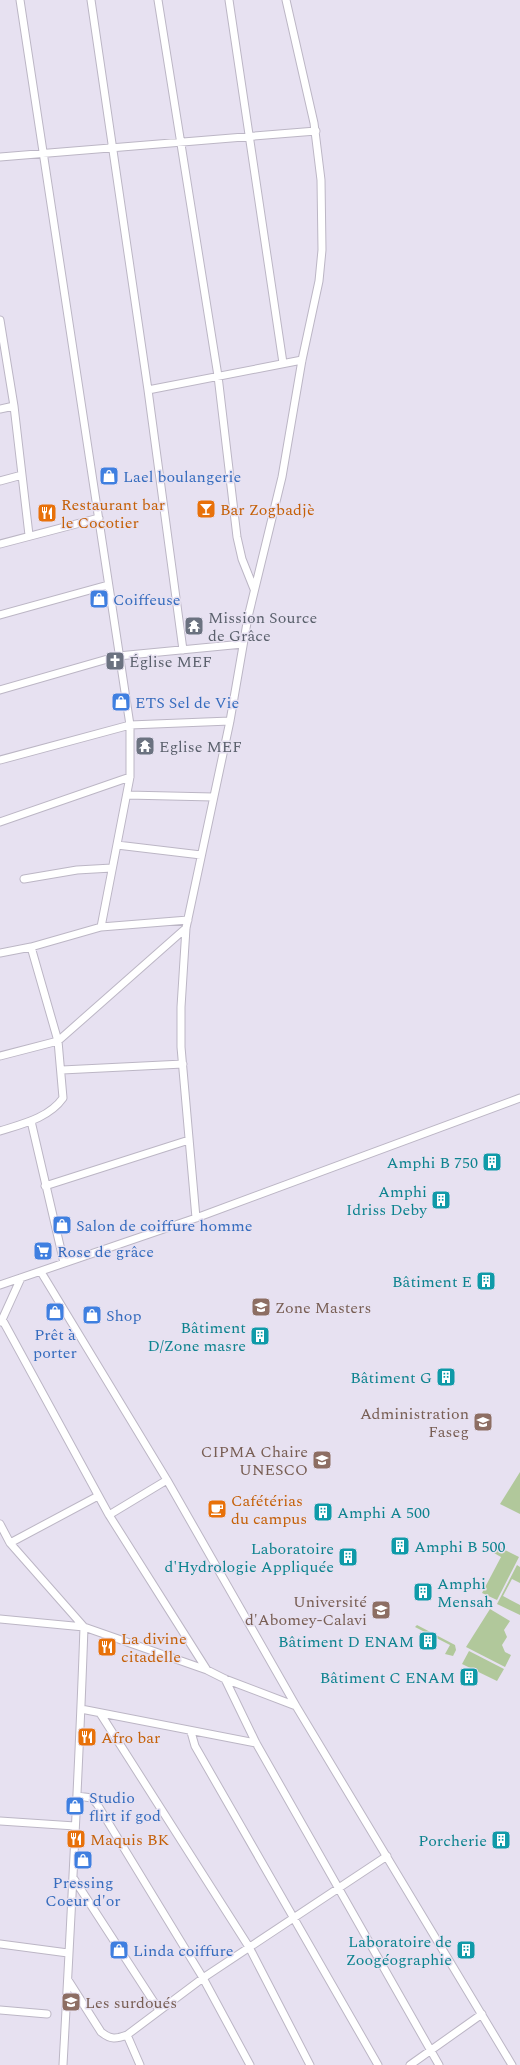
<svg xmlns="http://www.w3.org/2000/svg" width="520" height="2065" font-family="Spectral,serif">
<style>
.green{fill:#b1c89b}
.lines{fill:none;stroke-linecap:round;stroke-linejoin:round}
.street-casing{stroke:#bcb6c5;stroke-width:9}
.street{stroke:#fff;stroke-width:7}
.labels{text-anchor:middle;stroke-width:3;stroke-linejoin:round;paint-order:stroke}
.shop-label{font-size:16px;fill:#366cbe;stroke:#e7e1f1;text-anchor:start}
.food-label{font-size:16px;fill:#c56008;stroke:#e7e1f1;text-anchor:start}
.worship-label{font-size:16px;fill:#5b616d;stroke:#e7e1f1;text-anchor:start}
.culture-label{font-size:16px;fill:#0d838f;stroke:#e7e1f1;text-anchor:end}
.education-label{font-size:16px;fill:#785e54;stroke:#e7e1f1;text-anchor:end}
</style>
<rect width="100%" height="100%" fill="#e7e1f1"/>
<!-- green -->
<path class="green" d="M520,1472V1514L500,1504Z
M497,1546L519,1557L497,1600L482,1593L501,1557L494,1553Z
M517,1565L520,1567V1583L512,1579L503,1596L520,1605V1615L497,1604Z
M490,1609L510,1621L504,1630L507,1637L502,1645L505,1652L511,1655L505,1667L466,1647Z
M417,1625L455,1645L456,1650L453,1656L445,1654L450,1645L415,1627Z
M469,1651L504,1669L497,1681L462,1664Z"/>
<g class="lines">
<defs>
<path id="street" d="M20,0L130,725V777L101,927
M91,0L148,390L183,650
M158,0L218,376L237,537L242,559L254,589
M229,0L283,363
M0,157L316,131
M0,320L14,406L29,535
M148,390L302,360
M0,409L14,406
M0,481L22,475
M0,544L99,518
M0,615L108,585
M0,690L118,656L243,644
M0,760L130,725L230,721
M127,795L213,797
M0,822L130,777
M117,845L201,855
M24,879L77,870L112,868
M0,953L31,947L101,927L188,920
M0,1056L58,1041L186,928
M62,1070L183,1064
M31,1121L64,1263
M0,1131C22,1124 49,1118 63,1098L58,1041L31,947
M45,1186L189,1140
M196,1218L181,1047V1007L186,928L230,721L248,617L282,477L302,360L319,281L322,250L321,180L314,123L286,0
M41,1272L167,1480L296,1706L512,2065
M0,1285L196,1218L520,1098
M2,1319L109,1515L207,1670
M1,1322L21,1278
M109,1515L167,1480
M0,1524L10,1543L84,1627C79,1773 71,1919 63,2065
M10,1543L98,1496
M0,1619L84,1627L207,1670L225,1679L296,1706
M225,1679L256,1743L439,2065
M81,1709L256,1743
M100,1713L249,1947L310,2065
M191,1732L195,1746L378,2065
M77,1796L92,1798L97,1804L203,1978L250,2065
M0,1821L75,1826
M74,1879L159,2010
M0,1944L68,1953
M68,1980L101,2032C111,2040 116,2039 127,2035L203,1978L387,1856
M0,2010L47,2014
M127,2035L140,2065
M410,2065L482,2014"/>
</defs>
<!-- street casing -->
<use href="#street" class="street-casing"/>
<!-- street -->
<use href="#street" class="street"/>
</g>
<!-- icons -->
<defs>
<symbol id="shop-square" viewBox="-11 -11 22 22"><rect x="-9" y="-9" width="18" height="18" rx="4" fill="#3f7fe0" stroke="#e7e1f1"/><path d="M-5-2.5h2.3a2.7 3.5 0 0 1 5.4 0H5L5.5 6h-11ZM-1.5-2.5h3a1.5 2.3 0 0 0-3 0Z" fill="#fff"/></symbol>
<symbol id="bar-square" viewBox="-11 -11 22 22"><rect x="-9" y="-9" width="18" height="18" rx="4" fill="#e8710a" stroke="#e7e1f1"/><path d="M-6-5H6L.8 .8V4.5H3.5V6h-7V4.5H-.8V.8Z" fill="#fff"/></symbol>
<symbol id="restaurant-square" viewBox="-11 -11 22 22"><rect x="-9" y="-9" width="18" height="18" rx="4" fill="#e8710a" stroke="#e7e1f1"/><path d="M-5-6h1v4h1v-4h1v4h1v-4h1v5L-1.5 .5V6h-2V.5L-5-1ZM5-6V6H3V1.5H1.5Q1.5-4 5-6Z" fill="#fff"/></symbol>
<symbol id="temple-square" viewBox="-11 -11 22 22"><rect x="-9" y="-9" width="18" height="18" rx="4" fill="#6b7280" stroke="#e7e1f1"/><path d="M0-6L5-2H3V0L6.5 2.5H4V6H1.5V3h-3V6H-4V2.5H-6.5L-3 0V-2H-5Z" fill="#fff"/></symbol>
<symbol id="church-square" viewBox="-11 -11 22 22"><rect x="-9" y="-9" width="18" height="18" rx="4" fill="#6b7280" stroke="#e7e1f1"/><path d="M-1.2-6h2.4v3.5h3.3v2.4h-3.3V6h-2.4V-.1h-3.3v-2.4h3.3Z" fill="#fff"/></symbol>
<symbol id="building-square" viewBox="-11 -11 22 22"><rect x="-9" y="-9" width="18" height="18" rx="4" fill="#0f9aa8" stroke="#e7e1f1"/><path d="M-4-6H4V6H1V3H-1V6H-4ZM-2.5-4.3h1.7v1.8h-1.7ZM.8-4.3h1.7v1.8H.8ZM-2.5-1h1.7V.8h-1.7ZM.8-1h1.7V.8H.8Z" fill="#fff"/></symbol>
<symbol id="supermarket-square" viewBox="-11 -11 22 22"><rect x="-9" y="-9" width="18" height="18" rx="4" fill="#3f7fe0" stroke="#e7e1f1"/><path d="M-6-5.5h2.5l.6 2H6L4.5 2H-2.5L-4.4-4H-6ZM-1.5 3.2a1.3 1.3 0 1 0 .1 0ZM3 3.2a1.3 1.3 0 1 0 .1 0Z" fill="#fff"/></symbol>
<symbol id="university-square" viewBox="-11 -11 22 22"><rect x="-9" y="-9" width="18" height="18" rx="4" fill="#8d6e63" stroke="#e7e1f1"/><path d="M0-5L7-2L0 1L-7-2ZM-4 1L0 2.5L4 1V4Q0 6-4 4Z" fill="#fff"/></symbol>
<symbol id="cafe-square" viewBox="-11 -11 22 22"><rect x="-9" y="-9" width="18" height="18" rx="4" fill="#e8710a" stroke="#e7e1f1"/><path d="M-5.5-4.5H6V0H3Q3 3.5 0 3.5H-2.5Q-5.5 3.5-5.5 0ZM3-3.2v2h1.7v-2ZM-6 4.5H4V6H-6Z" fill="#fff"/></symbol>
<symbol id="school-square" viewBox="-11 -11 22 22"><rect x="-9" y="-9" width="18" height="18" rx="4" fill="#8d6e63" stroke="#e7e1f1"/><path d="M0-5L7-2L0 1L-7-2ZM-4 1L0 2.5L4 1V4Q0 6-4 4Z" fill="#fff"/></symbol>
</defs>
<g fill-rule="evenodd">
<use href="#shop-square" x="98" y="465" width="22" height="22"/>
<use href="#bar-square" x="195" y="498" width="22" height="22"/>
<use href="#restaurant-square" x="36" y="502" width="22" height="22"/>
<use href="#shop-square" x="88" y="588" width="22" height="22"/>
<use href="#temple-square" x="183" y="615" width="22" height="22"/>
<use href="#church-square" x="104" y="650" width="22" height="22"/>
<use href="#shop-square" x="110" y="691" width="22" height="22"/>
<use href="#temple-square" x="134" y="735" width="22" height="22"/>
<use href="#building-square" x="481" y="1151" width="22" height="22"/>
<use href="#building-square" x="430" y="1189" width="22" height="22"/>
<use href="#shop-square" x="51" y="1214" width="22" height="22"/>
<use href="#supermarket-square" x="32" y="1240" width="22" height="22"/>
<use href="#building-square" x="475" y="1270" width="22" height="22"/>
<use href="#university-square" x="250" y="1296" width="22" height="22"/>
<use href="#shop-square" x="44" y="1301" width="22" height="22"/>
<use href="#shop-square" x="81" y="1304" width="22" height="22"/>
<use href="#building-square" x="249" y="1325" width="22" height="22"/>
<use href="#building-square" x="435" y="1366" width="22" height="22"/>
<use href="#university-square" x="472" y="1411" width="22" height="22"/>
<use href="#university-square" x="311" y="1449" width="22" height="22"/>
<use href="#cafe-square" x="206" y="1498" width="22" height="22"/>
<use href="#building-square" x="312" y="1501" width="22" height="22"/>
<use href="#building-square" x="389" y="1535" width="22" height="22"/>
<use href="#building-square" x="337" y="1546" width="22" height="22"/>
<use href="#building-square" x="412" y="1581" width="22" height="22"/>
<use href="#university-square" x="370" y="1599" width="22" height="22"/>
<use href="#building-square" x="417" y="1630" width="22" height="22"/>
<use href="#restaurant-square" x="96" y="1636" width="22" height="22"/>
<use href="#building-square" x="458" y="1666" width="22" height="22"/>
<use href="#restaurant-square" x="76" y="1726" width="22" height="22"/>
<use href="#shop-square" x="64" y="1795" width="22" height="22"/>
<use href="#restaurant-square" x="65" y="1828" width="22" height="22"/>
<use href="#building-square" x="490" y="1829" width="22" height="22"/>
<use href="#shop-square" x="72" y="1849" width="22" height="22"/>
<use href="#shop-square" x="108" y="1939" width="22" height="22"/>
<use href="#building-square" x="455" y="1939" width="22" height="22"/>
<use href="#school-square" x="60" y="1991" width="22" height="22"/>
</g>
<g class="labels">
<!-- shop labels -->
<g class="shop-label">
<text x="123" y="482">Lael boulangerie</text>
<text x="113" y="605">Coiffeuse</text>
<text x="135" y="708">ETS Sel de Vie</text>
<text x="76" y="1231">Salon de coiffure homme</text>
<text x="57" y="1257">Rose de grâce</text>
<text x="106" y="1321">Shop</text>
<text x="55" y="1340" text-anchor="middle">Prêt à<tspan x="55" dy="18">porter</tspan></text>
<text x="89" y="1803">Studio<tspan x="89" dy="18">flirt if god</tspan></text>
<text x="83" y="1888" text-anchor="middle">Pressing<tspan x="83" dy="18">Coeur d'or</tspan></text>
<text x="133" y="1956">Linda coiffure</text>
</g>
<!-- food labels -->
<g class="food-label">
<text x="61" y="510">Restaurant bar<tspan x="61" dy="18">le Cocotier</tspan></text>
<text x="220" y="515">Bar Zogbadjè</text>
<text x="231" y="1506">Cafétérias<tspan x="231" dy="18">du campus</tspan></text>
<text x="121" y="1644">La divine<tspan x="121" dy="18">citadelle</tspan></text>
<text x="101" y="1743">Afro bar</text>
<text x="90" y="1845">Maquis BK</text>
</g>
<!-- worship labels -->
<g class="worship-label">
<text x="208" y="623">Mission Source<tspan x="208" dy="18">de Grâce</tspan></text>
<text x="129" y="667">Église MEF</text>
<text x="159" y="752">Eglise MEF</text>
</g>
<!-- culture labels -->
<g class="culture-label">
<text x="478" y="1168">Amphi B 750</text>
<text x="427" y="1197">Amphi<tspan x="427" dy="18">Idriss Deby</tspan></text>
<text x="472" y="1287">Bâtiment E</text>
<text x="246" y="1333">Bâtiment<tspan x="246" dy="18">D/Zone masre</tspan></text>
<text x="432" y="1383">Bâtiment G</text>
<text x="337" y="1518" text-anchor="start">Amphi A 500</text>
<text x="414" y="1552" text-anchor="start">Amphi B 500</text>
<text x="334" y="1554">Laboratoire<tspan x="334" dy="18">d'Hydrologie Appliquée</tspan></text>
<text x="437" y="1589" text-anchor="start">Amphi<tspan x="437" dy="18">Mensah</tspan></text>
<text x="414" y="1647">Bâtiment D ENAM</text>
<text x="455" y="1683">Bâtiment C ENAM</text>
<text x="487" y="1846">Porcherie</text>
<text x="452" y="1947">Laboratoire de<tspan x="452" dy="18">Zoogéographie</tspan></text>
</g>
<!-- education labels -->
<g class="education-label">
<text x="275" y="1313" text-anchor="start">Zone Masters</text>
<text x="469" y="1419">Administration<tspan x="469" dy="18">Faseg</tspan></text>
<text x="308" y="1457">CIPMA Chaire<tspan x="308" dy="18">UNESCO</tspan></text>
<text x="367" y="1607">Université<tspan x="367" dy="18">d'Abomey-Calavi</tspan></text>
<text x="85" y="2008" text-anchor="start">Les surdoués</text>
</g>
</g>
</svg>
